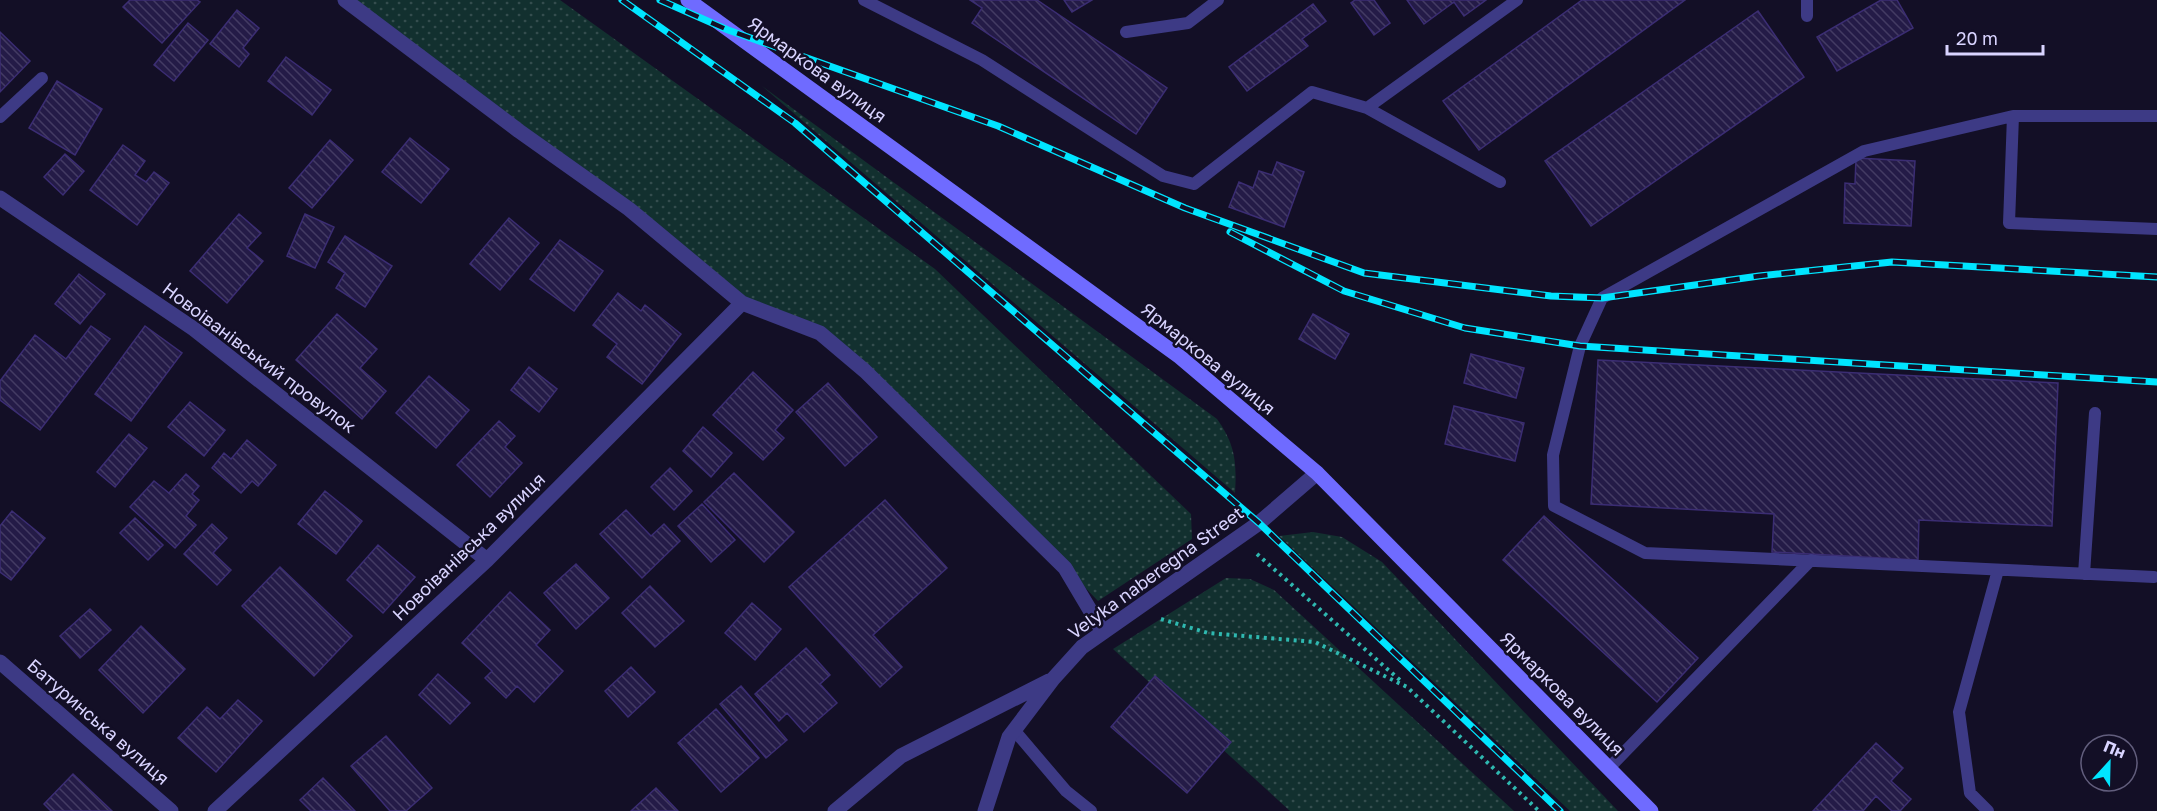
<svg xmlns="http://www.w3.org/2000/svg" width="2157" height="811" font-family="'Golos Text',sans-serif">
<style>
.grass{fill:url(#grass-dots)}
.building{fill:url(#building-back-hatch);stroke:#3b2d73;stroke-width:1.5}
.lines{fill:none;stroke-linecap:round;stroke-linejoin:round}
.path{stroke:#2fb8b0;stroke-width:4;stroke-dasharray:3 4.5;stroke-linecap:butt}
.service{stroke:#3d3a85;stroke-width:12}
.minor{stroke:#3d3a85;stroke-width:15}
.tertiary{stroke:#3d3a85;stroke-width:15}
.secondary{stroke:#6f6bff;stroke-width:15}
.rail-casing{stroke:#00e5ff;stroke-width:7}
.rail{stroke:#130f26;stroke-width:4.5;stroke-dasharray:14;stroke-linecap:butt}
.labels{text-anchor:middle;stroke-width:5;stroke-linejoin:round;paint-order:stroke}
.street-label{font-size:18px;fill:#d9d4ff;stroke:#130f26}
</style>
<defs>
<pattern id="grass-dots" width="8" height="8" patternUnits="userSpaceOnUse" patternTransform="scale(1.5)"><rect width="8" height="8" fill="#12302f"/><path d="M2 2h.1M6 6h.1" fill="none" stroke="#344d4e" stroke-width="1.8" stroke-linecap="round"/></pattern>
<pattern id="building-back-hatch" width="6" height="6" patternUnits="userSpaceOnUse" patternTransform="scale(1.5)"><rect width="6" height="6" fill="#241b47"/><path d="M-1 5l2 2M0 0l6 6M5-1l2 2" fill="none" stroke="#433b63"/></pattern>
</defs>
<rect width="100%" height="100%" fill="#130f26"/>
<!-- grass -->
<path class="grass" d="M356,0H560L935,269L1191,514L1192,539L1098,601L951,448L827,330L744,298Z
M762,86L1217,419C1235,444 1237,462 1235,493Z
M1313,532L1342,537L1382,562L1618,811H1570L1279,536Z
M1226,578L1250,579L1274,590L1514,811H1290L1113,649Z"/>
<!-- building -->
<path class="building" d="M130,0H197L200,2L162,43L123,7Z
M970,0H1037L1167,88L1136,134L972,23L982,8Z
M1064,0H1092L1072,12Z
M1355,0H1374L1390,23L1374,35L1351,3Z
M1407,0H1486L1464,16L1454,2L1424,24Z
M1582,0H1685L1479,150L1443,101Z
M1881,0H1897L1913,28L1837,71L1817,37Z
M1313,4L1326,21L1302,39L1308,46L1247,91L1229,67Z
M237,10L259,28L243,48L249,54L239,67L210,44Z
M1758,11L1804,77L1591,226L1545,161Z
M188,23L208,40L174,81L154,65Z
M0,32L30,61L0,92Z
M286,57L331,90L312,115L268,81Z
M57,81L102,109L75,155L29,128Z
M410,138L449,169L421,203L382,172Z
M330,140L353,160L312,208L289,188Z
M123,145L145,161L135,175L146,182L154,172L169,183L137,225L90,190Z
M65,154L84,171L63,195L44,177Z
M1856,158L1915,161L1911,226L1844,223L1845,183L1855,184Z
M1277,162L1304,172L1284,227L1229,207L1239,182L1253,188L1259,171L1272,175Z
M239,214L261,233L247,248L263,261L227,303L190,271Z
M305,214L334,227L315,268L287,256Z
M509,218L539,243L500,290L470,264Z
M345,236L392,266L365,307L336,288L345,273L328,262Z
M560,240L603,271L574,311L530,279Z
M79,274L105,294L80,324L55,304Z
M618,293L641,311L645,305L681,334L642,384L607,357L617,344L593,325Z
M337,314L377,349L360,368L386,391L362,419L296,360Z
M1313,314L1349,334L1335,359L1299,339Z
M91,326L110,339L40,430L0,400V381L35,335L66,359Z
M145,326L182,353L131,421L95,394Z
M1471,354L1524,368L1516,398L1464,383Z
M1598,360L2058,383L2052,526L1919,520L1918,560L1772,552L1774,514L1591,504Z
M529,367L557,389L539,412L511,390Z
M753,372L793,410L775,430L784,438L763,460L713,415Z
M429,376L469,410L436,448L396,413Z
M828,383L877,437L845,466L796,412Z
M190,402L225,430L204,456L168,427Z
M1454,406L1524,423L1515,461L1445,444Z
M499,421L515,436L505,447L522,463L490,497L457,465Z
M703,427L732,453L711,477L683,451Z
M129,434L147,448L115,487L97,472Z
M247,440L276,465L258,486L252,481L241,493L212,468L224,453L231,459Z
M670,468L692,491L674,510L651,487Z
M734,473L794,532L764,562L704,502Z
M186,474L199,486L192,494L199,500L186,516L196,525L175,548L130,507L154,481L169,493Z
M325,491L362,521L336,554L298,524Z
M885,500L947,568L873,635L902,667L880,687L789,587Z
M702,504L735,540L711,562L678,526Z
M626,510L651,536L664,524L680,541L642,578L600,534Z
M12,511L45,538L11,580L0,572V526Z
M1544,516L1698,658L1657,702L1503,560Z
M135,518L163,545L148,560L120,533Z
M212,524L227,538L213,553L231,570L217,585L184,554Z
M378,545L415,577L383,613L347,580Z
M576,564L609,598L576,629L544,593Z
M280,567L352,636L314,676L242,606Z
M650,586L684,621L655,647L622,613Z
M510,592L550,630L536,645L563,671L534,702L517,686L506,698L485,678L492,671L462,643Z
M752,603L781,629L755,660L725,633Z
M90,609L111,630L80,658L60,636Z
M141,626L185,669L143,713L99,670Z
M806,648L830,675L820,684L837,703L804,732L787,713L779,721L755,694Z
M631,667L655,692L628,717L605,691Z
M438,674L470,703L450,724L419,695Z
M1155,676L1231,742L1187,793L1111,727Z
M741,686L787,740L766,758L720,704Z
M238,700L262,721L216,772L178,738L207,707L220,719Z
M716,709L759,758L721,792L678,743Z
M386,736L432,788L406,811H390L351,766Z
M1876,743L1903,768L1891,781L1911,799L1900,811H1892L1876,796L1863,811H1813Z
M73,774L112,811H51L44,804Z
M323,778L355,811H311L300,800Z
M656,788L678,811H631Z"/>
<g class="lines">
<!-- path -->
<path class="path" d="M1257,554L1402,682
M1161,619L1208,633L1315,642L1407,687L1539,811"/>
<!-- service -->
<path class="service" d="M864,0L982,60L1163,176L1194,184L1312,92L1367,108L1500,182
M1807,16V0
M1126,32L1188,23L1218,0
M1367,108L1517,0
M2013,116L2009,223L2157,229
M0,117L42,78
M2084,574L2095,413
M2154,577L1645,553L1554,506L1553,455L1580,346L1602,298L1864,151L2013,116H2157
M1014,730L1066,791L1091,811
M1608,769L1811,560
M1988,811L1970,793L1959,712L1998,570"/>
<!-- minor -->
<path class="minor" d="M345,0L519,131L629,209L742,303L820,333L865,371L1065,568L1103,632
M0,198L194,329L487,560
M215,811L487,560L742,303"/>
<!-- tertiary -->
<path class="tertiary" d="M0,662L171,811
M835,811L901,756L1049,681
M985,811L1009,737L1053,679L1082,647L1259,523L1317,473"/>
<!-- secondary -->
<path class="secondary" d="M688,0L1180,357L1317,473L1651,811"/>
<defs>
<path id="rail" d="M622,0L795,123L1259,523L1560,811
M660,0L728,30L998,126L1185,208L1364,273L1551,296L1602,298L1759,276L1892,262L2157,277
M1230,232L1344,291L1465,328L1580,346L2157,382"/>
</defs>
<!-- rail casing -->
<use href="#rail" class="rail-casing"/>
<!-- rail -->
<use href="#rail" class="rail"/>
</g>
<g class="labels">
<!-- street labels -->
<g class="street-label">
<text transform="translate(817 70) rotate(36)" y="6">Ярмаркова вулиця</text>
<text transform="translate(259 358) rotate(37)" y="6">Новоіванівський провулок</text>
<text transform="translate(1208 359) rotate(39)" y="6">Ярмаркова вулиця</text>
<text transform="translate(469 547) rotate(-44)" y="6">Новоіванівська вулиця</text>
<text transform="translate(1156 573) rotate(-36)" y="6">Velyka naberegna Street</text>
<text transform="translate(1562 694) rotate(45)" y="6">Ярмаркова вулиця</text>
<text transform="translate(98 722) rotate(41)" y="6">Батуринська вулиця</text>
</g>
</g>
<!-- north arrow -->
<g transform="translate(2109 763) rotate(22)"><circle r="28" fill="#130f26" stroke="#625e7d" stroke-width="1.5"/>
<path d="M0-4.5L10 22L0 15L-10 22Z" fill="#00e5ff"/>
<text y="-9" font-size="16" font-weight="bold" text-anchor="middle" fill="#d9d4ff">Пн</text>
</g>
<!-- scale -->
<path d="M1947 45v9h96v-9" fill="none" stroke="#d9d4ff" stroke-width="3"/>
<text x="1956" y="45" font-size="18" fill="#d9d4ff" stroke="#130f26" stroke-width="4.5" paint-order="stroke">20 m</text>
</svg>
